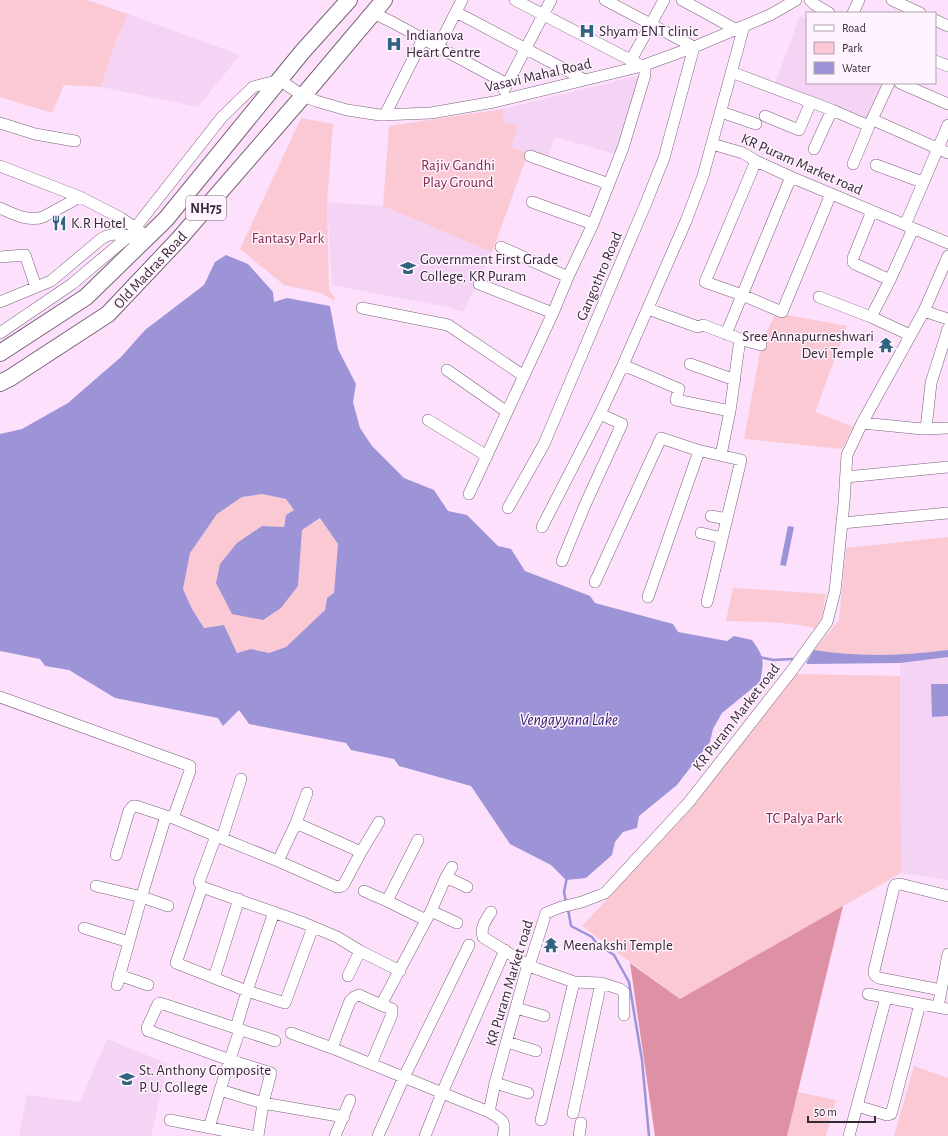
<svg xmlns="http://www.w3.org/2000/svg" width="948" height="1136" font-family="'Alegreya Sans',sans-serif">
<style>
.built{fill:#f5d3f5}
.green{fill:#fbc9d4}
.forest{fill:#de91a5}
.water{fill:#9d94d7;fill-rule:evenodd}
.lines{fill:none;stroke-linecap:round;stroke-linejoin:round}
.stream{stroke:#9d94d7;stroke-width:2.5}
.minor-casing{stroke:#796179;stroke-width:12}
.highway-casing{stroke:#796179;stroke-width:18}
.minor{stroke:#fff;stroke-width:11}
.highway{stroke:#fff;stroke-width:16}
.labels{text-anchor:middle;stroke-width:3;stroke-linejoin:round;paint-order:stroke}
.shield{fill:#fff3ff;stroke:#716671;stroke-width:1}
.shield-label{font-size:14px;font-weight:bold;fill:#342a34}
.poi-label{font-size:15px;fill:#342a34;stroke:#fff3ff;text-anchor:start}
.street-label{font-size:15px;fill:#342a34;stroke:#fff3ff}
.park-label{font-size:15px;fill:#832948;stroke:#fff3ff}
.water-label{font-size:16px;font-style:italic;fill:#311c69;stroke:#fff3ff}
</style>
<rect width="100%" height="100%" fill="#fce0fc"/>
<!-- built -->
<path class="built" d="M128,14L240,55L198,107L101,87L116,41Z
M800,16L807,19V83H885L867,121L775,83Z
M641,75L618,155L555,137L547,159L511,147L518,126L504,122L503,109Z
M327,202L383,206L492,252L463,312L447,307L332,285Z
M948,657V880L901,873L900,663Z
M107,1039L168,1064L151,1136H19L27,1095L80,1102Z"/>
<!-- green -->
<path class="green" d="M0,0H87L128,14L116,41L101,87L64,85L52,113L0,97Z
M503,109L504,122L518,126L511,147L528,153L492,252L383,206L389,126Z
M301,118L333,124L327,202L329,290L335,298V301L321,293L284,285L240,249Z
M776,313L847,326L815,412L853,427L842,449L744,439L762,341Z
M262,494L286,499L294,510L286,515L263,620L281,608L298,586L302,530L321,518L338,543L334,593L327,598L325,610L286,647L269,653L251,649L237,653L224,625L204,628L192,609L183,589L190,553L217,514L242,497Z
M948,537V650C903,656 859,657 814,650L839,620L846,548Z
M733,588L826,594L821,619L815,628C786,621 756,622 726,621Z
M796,674L900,676L901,873L680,999L582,926L691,809Z
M914,1066L948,1078V1136H894Z
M798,1092L836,1100L826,1136H787Z"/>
<!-- forest -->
<path class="forest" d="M843,906L787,1136H655L630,963L680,999Z"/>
<!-- water -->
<path class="water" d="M226,255L248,264L273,292L274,302L287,298L330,306L338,349L356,384L353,402L360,428L372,446L404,478L434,490L448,511L467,515L498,546L511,549L525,571L590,596L595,603L673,624L678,632L727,641L734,636L752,640C765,658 764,661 760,682L722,713L713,729L710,742L677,785L639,816L637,828L623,832L615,842L612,855L586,878L566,880L551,865L510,844L471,786L399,766L394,759L351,750L346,743L249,724L239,710L223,726L218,718L115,698L69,670L45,666L40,659L0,651V434L22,429L68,403L121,357L145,330L204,285L215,262ZM262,494L286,499L294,510L286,515L284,527L262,526L237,543L220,564L216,583L232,614L263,620L281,608L298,586L302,530L320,518L338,544L334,593L327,598L325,610L286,647L269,653L251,649L237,653L224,625L204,628L192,609L183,589L190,553L217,514L242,497Z
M788,526L794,527L786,566L780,565Z
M814,650C859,657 903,656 948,650V657L900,663L808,664L806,663Z
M931,684H948V716L932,717Z"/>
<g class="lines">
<!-- stream -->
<path class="stream" d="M759,657L773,660L792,659
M566,902L564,892L567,877
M568,909L571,926L592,937L597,944L614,955L629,982L642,1060L649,1136"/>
<defs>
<path id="minor" d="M515,0L642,66
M682,0L735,29
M810,0L814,4L829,13
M892,0L920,13
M456,12L585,80
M373,13L390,21L507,84
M853,13L859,0
M935,20L948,26
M438,47L462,0
M631,60L664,0
M935,61L948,66
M731,72L832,110L869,126
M900,83L948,104
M504,90L551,0
M721,112L756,124
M385,115L423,39
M765,116L799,130L811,102
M878,122L948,153
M0,123L35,134L75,141
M712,144L743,153L756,161L791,177L948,243
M814,149L832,110
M530,156L609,184
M756,161L705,282L742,295L782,312L831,194
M853,164L869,126L889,83
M876,165L922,182
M0,166L80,197L121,218L141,232
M532,202L593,224
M0,208C14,214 28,222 43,217L80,197
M872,211L853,258V262L855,264L890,280
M905,225L948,125
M501,247L568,277
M0,257L25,255L36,287
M479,284L553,313
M819,297L871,317
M0,302L51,281L101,239C112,232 122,233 134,239
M362,308L448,325L524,376
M648,309L698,327L703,325L740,339L761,345
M924,311L948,319
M0,333L72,284L129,236L135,228L222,117L253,87L280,80L303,96L316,101L347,110L380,115L431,113L494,102L642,66L694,47L770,15L796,0
M726,334L791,177
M910,335L871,317L890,280L913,229
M690,364L735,380
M623,365L679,389L676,400L730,411
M447,370L507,412
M428,420L487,456
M862,423L923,429L948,428
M926,429L931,383L948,329
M721,455L730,411L740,339
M846,477L948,467
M469,494L553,313L568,277L593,224L623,148L645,75V65
M508,508L544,444L646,203L664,158L694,47L605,0
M711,516L727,519
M842,523L948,513
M542,527L600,414L623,365L686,221L703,176L744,26
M701,533L722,538
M562,561L585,505L622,424L600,414
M595,582L661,438L697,450L741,460L707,602
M648,597L699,451
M0,697L190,766V771L173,818L216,836L199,882L202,887L304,923L337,937L360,951L400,971
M296,823L307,793
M216,836L278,861L337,887L342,886L344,884L361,852L296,823L278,861
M222,838L241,779
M361,852L379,822
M116,855L129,811L133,806H136L172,818
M452,867L446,877L467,887
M96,886L142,897L168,906
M202,887L176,963L214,978
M364,891L387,901L426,920
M239,899L214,978L247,991L285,1003L313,927
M387,901L418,840
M431,911L457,923
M491,912C486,920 480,927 483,937L529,966L574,982L601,983L620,989L624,992V1015
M84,928L129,942
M119,975L148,985
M348,976L360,951
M117,985L142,895L166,816
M941,990L879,978C875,976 874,975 874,971L894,887L895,885L900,884L948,896
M868,994L948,1009
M381,1005L359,995L354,997L350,1001L332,1048L489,1112
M938,1007L948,954
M516,1008L544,1016
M236,1028L247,991L274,912
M291,1033L332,1048
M507,1042L536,1051
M371,1064L392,1014V1009L381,1005L431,911L446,877
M495,1083L528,1093
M220,1090L263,1103L344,1117
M857,1106L887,1115L891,1114L892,1111L920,1004
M573,1113L601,983
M170,1120L251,1136
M541,1120L574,982
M209,1128L220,1090L240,1029
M258,1136L263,1103L271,1073L230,1060L152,1032L148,1031L147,1028L158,1004L160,1003L275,1041
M335,1136L350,1100
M378,1136L404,1077L469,945
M425,1136L442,1093L505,950
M503,1136C507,1121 501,1119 489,1112L495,1083L526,971L529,966L546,913L561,907L582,902L605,893L689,802L790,673L827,622L835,591L844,503L847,455L862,423L924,311L948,256
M579,1136L581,1123
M849,1136L886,998"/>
<path id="highway" d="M0,353L86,297L166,219L303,51L349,0
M0,383L10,378L108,314L179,239L303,96L384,0"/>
</defs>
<!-- minor casing -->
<use href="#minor" class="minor-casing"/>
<!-- highway casing -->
<use href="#highway" class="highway-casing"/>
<!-- minor -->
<use href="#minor" class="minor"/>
<!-- highway -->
<use href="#highway" class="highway"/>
</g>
<!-- icons -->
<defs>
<symbol id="hospital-bare" viewBox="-9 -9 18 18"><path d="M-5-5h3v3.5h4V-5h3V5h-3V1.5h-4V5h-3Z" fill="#2f637f" stroke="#fff3ff" stroke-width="2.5" paint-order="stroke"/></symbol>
<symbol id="restaurant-bare" viewBox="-9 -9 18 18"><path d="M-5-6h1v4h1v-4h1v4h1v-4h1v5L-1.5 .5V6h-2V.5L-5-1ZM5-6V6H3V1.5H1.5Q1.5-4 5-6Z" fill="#2f637f" stroke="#fff3ff" stroke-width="2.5" paint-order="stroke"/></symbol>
<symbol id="university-bare" viewBox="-9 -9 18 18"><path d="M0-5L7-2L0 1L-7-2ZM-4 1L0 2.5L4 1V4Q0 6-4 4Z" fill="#2f637f" stroke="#fff3ff" stroke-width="2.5" paint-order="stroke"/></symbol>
<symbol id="temple-bare" viewBox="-9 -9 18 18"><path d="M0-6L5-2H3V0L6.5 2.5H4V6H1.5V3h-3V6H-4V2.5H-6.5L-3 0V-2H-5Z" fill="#2f637f" stroke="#fff3ff" stroke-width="2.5" paint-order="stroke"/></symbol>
</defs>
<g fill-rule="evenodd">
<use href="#hospital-bare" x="576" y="20" width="22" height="22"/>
<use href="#hospital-bare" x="383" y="33" width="22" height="22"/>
<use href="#restaurant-bare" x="48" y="212" width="22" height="22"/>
<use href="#university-bare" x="397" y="257" width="22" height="22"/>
<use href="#temple-bare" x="875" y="334" width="22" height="22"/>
<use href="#temple-bare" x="540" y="934" width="22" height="22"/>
<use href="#university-bare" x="116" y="1068" width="22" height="22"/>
</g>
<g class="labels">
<!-- shield labels -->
<rect class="shield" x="186" y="196" width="40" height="24" rx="3"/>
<g class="shield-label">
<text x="206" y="213">NH75</text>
</g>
<!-- poi labels -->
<g class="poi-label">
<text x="599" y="36">Shyam ENT clinic</text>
<text x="406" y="40">Indianova<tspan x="406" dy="17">Heart Centre</tspan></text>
<text x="71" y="228">K.R Hotel</text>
<text x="420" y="264">Government First Grade<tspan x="420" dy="17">College, KR Puram</tspan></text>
<text x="874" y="341" text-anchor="end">Sree Annapurneshwari<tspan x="874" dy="17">Devi Temple</tspan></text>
<text x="563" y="950">Meenakshi Temple</text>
<text x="139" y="1075">St. Anthony Composite<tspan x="139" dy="17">P. U. College</tspan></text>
</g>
<!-- street labels -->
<g class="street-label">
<text transform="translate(538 75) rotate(-13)" y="5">Vasavi Mahal Road</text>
<text transform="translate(802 164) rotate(24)" y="5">KR Puram Market road</text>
<text transform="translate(150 270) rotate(-47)" y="5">Old Madras Road</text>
<text transform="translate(599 276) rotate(-67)" y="5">Gangothro Road</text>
<text transform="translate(736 717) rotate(-52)" y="5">KR Puram Market road</text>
<text transform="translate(509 983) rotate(-73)" y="5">KR Puram Market road</text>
</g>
<!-- park labels -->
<g class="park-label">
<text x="458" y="170">Rajiv Gandhi<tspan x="458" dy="17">Play Ground</tspan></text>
<text x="288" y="243">Fantasy Park</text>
<text x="804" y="823">TC Palya Park</text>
</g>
<!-- water labels -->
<g class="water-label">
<text x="569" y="725">Vengayyana Lake</text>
</g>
</g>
<!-- legend -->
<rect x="806" y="12" width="130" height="72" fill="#fff3ff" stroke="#aea3ae"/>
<rect x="814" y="25" width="20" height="6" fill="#ffffff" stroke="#aea3ae"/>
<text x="842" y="32" font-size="12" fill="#342a34">Road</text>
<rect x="814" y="42" width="20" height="12" fill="#fbc9d4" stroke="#aea3ae"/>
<text x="842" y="52" font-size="12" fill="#342a34">Park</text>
<rect x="814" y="62" width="20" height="12" fill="#9d94d7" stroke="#aea3ae"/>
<text x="842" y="72" font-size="12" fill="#342a34">Water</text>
<!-- scale -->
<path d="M808 1116v6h67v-6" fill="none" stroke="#342a34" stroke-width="2"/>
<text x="814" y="1116" font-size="12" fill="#342a34" stroke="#fff3ff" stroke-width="3" paint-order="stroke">50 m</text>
</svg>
